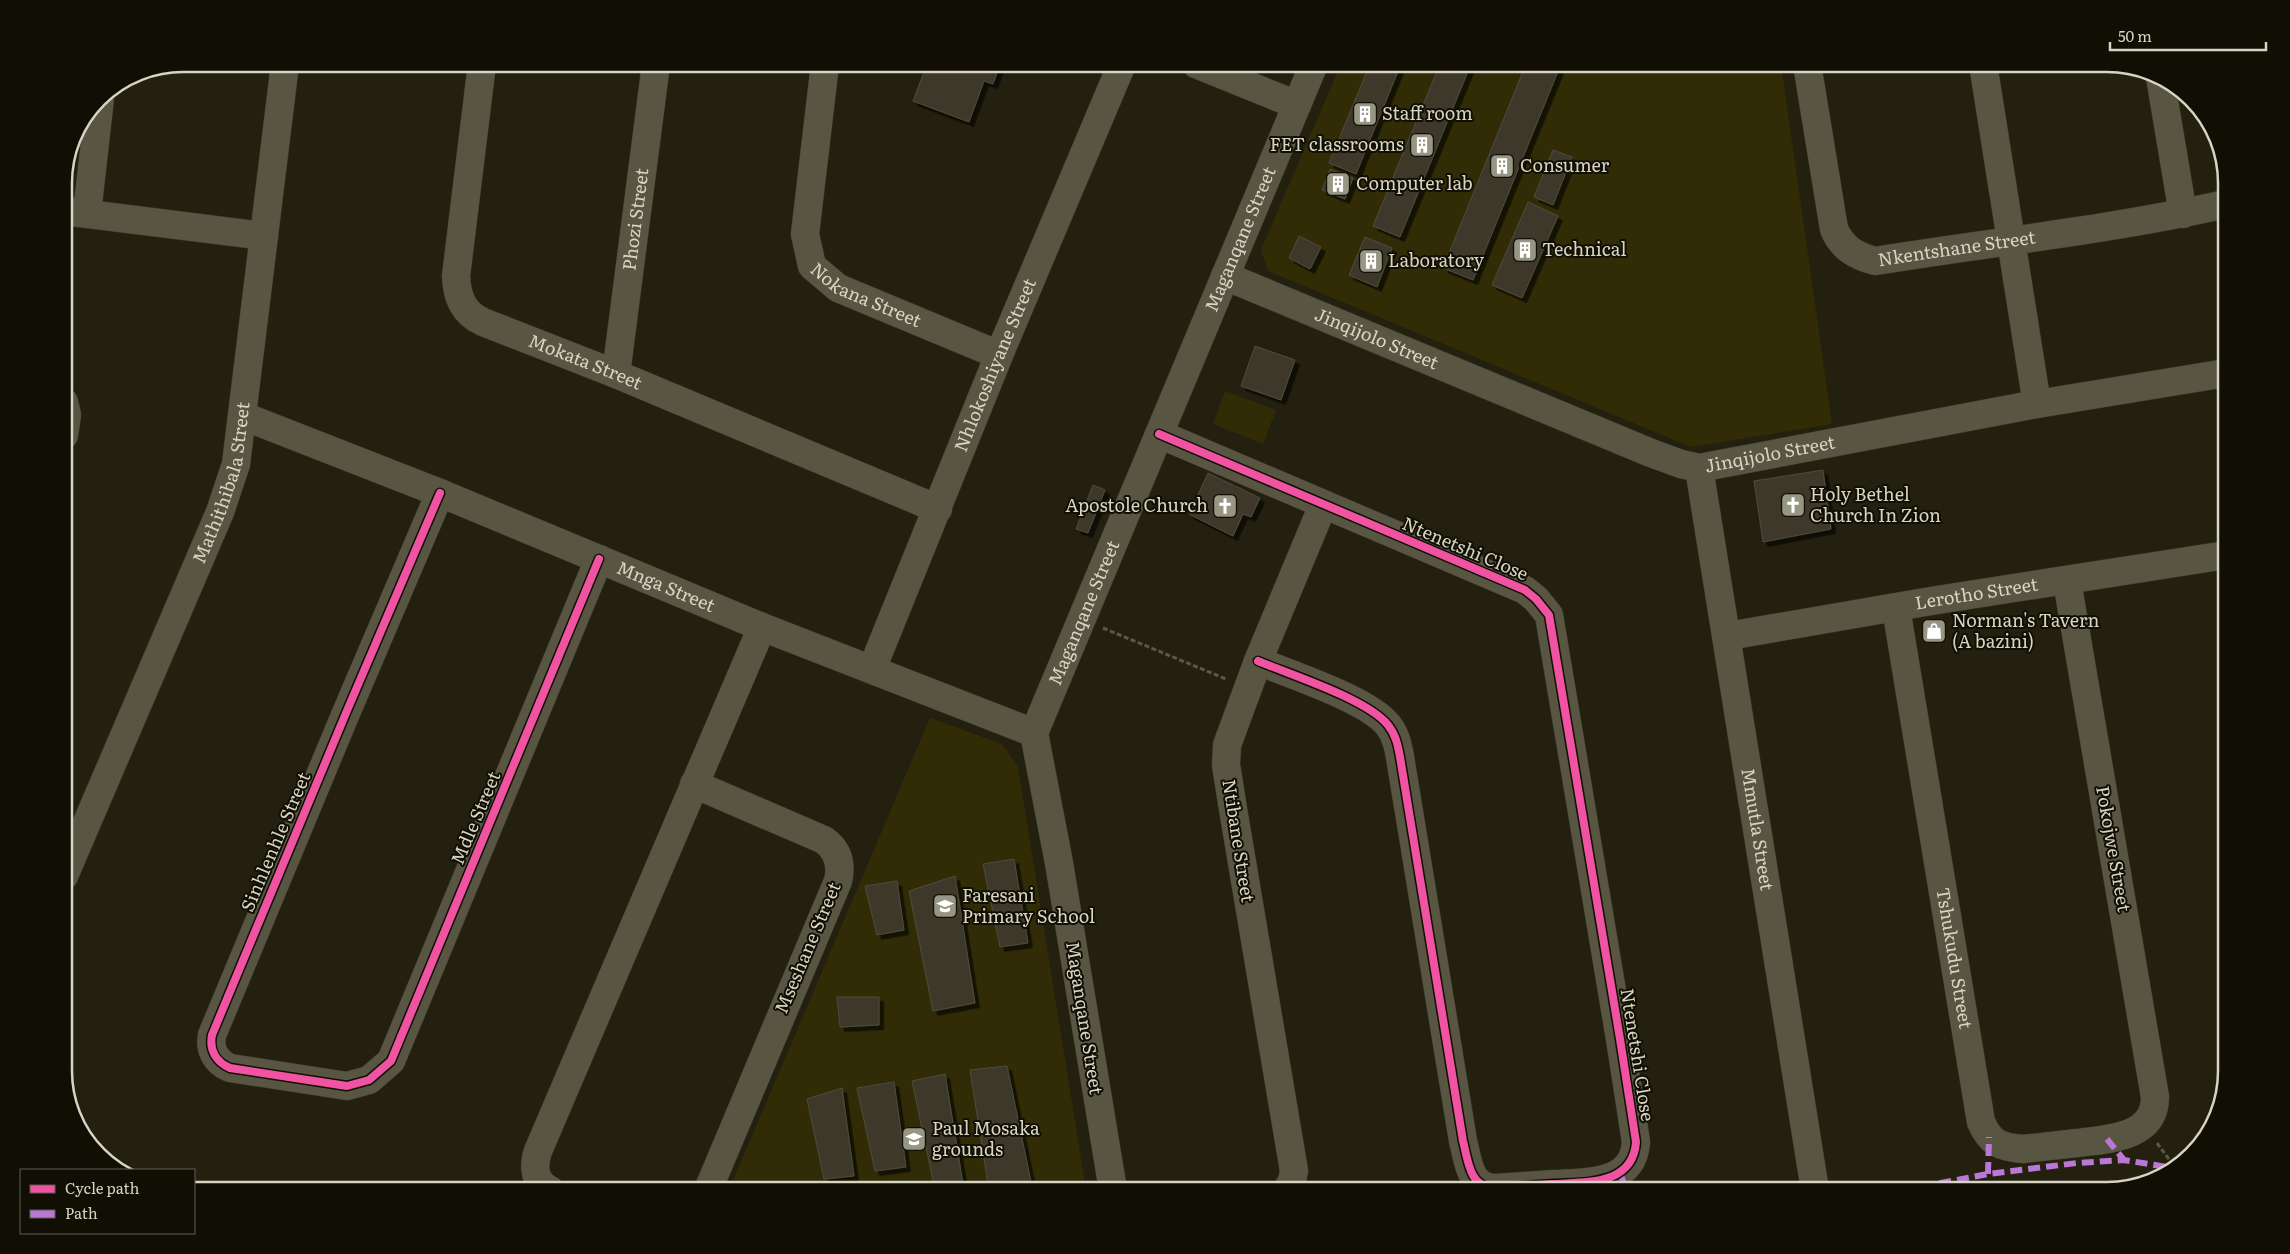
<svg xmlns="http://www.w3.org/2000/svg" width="2290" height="1254" font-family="Literata,serif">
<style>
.built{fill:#312c06}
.building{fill:#3c3929;stroke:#4e4c3e;filter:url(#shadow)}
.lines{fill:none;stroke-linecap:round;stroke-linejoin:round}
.minor-casing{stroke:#3e3c2d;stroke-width:29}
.path{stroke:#5a584a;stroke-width:3;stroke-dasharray:5 2.5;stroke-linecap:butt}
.minor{stroke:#585543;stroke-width:28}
.quiet{stroke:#ba77d6;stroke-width:6;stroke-dasharray:12 6;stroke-linecap:butt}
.cycleway-casing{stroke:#110f04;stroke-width:11}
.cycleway{stroke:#f153a3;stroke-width:8}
.labels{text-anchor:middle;stroke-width:4;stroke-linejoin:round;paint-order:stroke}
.poi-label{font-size:18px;fill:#d6d4c3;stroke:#110f04;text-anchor:start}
.street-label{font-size:18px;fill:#d6d4c3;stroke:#110f04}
.rim{fill:none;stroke:#d6d4c3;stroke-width:2.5}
</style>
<defs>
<filter id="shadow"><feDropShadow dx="4.5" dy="4.5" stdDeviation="0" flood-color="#0009"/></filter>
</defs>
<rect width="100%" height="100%" fill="#23200f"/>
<!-- built -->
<path class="built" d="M1341,64H1781L1832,424L1691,447L1268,271L1261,250Z
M1225,391L1276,410L1263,444L1213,424Z
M930,718L1002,744L1018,767L1086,1190H729Z"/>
<!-- building -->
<path class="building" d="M927,64H1000L993,84L984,81L969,122L913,101Z
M1370,64H1401L1356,174L1329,163Z
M1440,64H1471L1400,237L1373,226Z
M1526,64H1561L1473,280L1443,268Z
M1553,150L1572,157L1553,205L1534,197Z
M1330,169L1353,178L1345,199L1322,190Z
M1528,202L1558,216L1522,298L1492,285Z
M1299,236L1321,247L1310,269L1289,258Z
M1365,237L1392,248L1377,287L1349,275Z
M1255,346L1295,360L1281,400L1241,386Z
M1823,470L1831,529L1763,542L1754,481Z
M1208,473L1260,498L1251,517L1243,514L1233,536L1189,514Z
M1093,485L1105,490L1088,533L1076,529Z
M1014,859L1028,943L1000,947L983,864Z
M955,876L975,1003L933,1011L909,891Z
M897,881L904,930L877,935L865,886Z
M837,997H879V1025L840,1027Z
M1007,1066L1031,1182L988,1184L970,1070Z
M945,1074L964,1190H935L912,1081Z
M894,1082L906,1167L875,1171L857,1088Z
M842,1088L854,1176L824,1179L807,1099Z"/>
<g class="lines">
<defs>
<g id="minor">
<path id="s1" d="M482,64L456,276C457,297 463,313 483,322L616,374L938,509"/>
<path id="s2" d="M825,64L805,234L812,266L838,288L999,355"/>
<path d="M1196,64L1297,105"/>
<path id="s3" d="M1807,64L1834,229C1842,248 1856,256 1875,261C1992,242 2110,230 2226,204"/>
<path d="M1983,64L2037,404"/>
<path d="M2160,77L2183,214"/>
<path d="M64,211L264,236"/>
<path d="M87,213L100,98"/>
<path id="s4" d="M1225,276L1651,453L1681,464L1699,468L2037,404L2226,373"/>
<path id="s5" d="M616,374L656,64"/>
<path d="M64,402L67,415L64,435"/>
<path id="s6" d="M243,416L440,493L762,627L1034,733"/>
<path d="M1159,434L1525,590L1536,599L1549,615L1620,1039L1636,1142C1633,1185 1587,1182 1555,1184C1534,1185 1514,1187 1493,1188C1469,1186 1468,1160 1463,1141L1400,757C1398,746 1396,735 1388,725C1367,699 1291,675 1258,661"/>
<path id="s7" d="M1699,468L1815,1190"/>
<path d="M440,493L346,713L212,1035C209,1050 216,1062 230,1068L347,1086L369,1080L391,1061L599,559"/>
<path id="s8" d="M1896,608L1981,1122C1990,1143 2000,1147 2023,1149C2041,1147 2059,1145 2077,1143C2108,1139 2155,1138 2155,1097L2067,581"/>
<path id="s9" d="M1728,636L1931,601L2226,555"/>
<path id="s10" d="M872,669L999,355L1122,64"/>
<path d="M694,784L824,840C838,850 842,864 838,881L708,1190"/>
<path id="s11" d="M64,876L220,512L236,464L285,64"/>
<path d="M550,1190C534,1183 533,1166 538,1151L762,627"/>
<path id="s12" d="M1113,1190L1059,863L1034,733L1314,64"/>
<path d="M1287,1190L1292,1181L1294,1171L1233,809L1226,765L1227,745L1258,661L1323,505"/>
</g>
</defs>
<!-- minor casing -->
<use href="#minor" class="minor-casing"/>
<!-- path -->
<path class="path" d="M1103,628L1226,679
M2157,1143L2174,1166"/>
<!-- minor -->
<use href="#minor" class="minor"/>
<!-- quiet -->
<path class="quiet" d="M2107,1139L2124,1160
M1620,1172L1626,1190
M1988,1174L1989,1137
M1904,1190L1988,1174L2077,1163L2124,1160L2173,1168"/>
<defs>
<path id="cycleway" d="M1159,434L1525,590L1536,599L1549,615L1620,1039L1636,1142C1633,1185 1587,1182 1555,1184C1534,1185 1514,1187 1493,1188C1469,1186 1468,1160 1463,1141L1400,757C1398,746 1396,735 1388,725C1367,699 1291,675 1258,661
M440,493L346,713L212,1035C209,1050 216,1062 230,1068L347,1086L369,1080L391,1061L599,559"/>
</defs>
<!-- cycleway casing -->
<use href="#cycleway" class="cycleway-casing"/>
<!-- cycleway -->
<use href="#cycleway" class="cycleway"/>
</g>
<!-- icons -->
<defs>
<symbol id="building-square" viewBox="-11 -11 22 22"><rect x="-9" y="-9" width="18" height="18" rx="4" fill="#979584" stroke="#110f04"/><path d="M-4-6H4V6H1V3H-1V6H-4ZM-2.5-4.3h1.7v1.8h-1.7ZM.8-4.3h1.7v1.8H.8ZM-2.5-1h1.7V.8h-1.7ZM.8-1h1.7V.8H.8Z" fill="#fff"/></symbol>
<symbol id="church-square" viewBox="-11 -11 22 22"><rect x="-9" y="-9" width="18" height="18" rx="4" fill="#979584" stroke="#110f04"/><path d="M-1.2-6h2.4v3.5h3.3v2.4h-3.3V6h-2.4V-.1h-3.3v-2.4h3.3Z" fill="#fff"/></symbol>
<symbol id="shop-square" viewBox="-11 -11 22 22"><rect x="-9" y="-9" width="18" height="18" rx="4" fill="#979584" stroke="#110f04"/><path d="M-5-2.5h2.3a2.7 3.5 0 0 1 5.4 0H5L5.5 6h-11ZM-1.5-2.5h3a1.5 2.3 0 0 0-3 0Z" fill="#fff"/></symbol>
<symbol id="school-square" viewBox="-11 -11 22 22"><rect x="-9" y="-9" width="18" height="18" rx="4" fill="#979584" stroke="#110f04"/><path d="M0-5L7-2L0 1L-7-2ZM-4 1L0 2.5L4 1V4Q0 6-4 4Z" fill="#fff"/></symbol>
</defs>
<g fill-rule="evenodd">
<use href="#building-square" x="1351" y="100" width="28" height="28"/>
<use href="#building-square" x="1408" y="131" width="28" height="28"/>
<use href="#building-square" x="1488" y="152" width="28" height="28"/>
<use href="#building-square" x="1324" y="170" width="28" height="28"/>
<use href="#building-square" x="1511" y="236" width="28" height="28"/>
<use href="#building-square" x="1357" y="247" width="28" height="28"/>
<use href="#church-square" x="1779" y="491" width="28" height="28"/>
<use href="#church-square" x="1211" y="492" width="28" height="28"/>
<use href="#shop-square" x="1920" y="617" width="28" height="28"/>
<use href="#school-square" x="931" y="892" width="28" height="28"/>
<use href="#school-square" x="900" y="1125" width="28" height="28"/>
</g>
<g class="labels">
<!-- poi labels -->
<g class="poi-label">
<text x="1382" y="120">Staff room</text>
<text x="1404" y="151" text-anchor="end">FET classrooms</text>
<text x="1520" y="172">Consumer</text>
<text x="1356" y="190">Computer lab</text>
<text x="1542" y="256">Technical</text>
<text x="1388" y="267">Laboratory</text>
<text x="1810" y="501">Holy Bethel<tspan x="1810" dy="21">Church In Zion</tspan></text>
<text x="1208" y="512" text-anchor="end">Apostole Church</text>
<text x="1952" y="627">Norman's Tavern<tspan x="1952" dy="21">(A bazini)</tspan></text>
<text x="962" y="902">Faresani<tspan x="962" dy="21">Primary School</tspan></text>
<text x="932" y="1135">Paul Mosaka<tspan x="932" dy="21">grounds</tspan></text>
</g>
<!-- street labels -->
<g class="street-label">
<text dy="6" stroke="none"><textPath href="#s5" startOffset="156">Phozi Street</textPath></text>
<text dy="6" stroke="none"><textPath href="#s12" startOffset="999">Maganqane Street</textPath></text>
<text dy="6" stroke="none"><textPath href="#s3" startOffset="304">Nkentshane Street</textPath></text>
<text dy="6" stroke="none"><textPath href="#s2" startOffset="266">Nokana Street</textPath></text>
<text dy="6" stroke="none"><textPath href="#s4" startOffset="164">Jinqijolo Street</textPath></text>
<text dy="6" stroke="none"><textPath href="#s1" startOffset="380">Mokata Street</textPath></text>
<text dy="6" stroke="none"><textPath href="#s10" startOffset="328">Nhlokoshiyane Street</textPath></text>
<text dy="6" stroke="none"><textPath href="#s4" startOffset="584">Jinqijolo Street</textPath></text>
<text dy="6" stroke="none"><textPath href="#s11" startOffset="425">Mathithibala Street</textPath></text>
<text transform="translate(1465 549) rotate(23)" y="6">Ntenetshi Close</text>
<text dy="6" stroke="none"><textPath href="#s6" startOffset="456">Mnga Street</textPath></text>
<text dy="6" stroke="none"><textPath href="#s9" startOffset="252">Lerotho Street</textPath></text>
<text dy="6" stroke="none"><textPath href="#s12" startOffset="594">Maganqane Street</textPath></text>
<text transform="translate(476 818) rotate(-67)" y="6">Mdle Street</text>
<text dy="6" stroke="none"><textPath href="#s7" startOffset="366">Mmutla Street</textPath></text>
<text transform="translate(1238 841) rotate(81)" y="6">Ntibane Street</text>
<text transform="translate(276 842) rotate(-67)" y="6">Sinhlenhle Street</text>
<text transform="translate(2113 849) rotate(80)" y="6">Pokojwe Street</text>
<text transform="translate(808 948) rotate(-67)" y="6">Mseshane Street</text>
<text dy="6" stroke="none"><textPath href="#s8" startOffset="355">Tshukudu Street</textPath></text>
<text transform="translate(1084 1018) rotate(81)" y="6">Maganqane Street</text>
<text transform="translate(1637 1055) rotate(81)" y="6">Ntenetshi Close</text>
</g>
</g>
<!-- crop -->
<path d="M0 0H2290V1254H0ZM183 72H2107A111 111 0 0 1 2218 183V1071A111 111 0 0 1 2107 1182H183A111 111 0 0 1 72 1071V183A111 111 0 0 1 183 72Z" fill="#110f04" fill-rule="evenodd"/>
<path class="rim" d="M183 72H2107A111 111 0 0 1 2218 183V1071A111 111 0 0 1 2107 1182H183A111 111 0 0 1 72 1071V183A111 111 0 0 1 183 72Z"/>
<!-- legend -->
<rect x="20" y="1169" width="175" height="65" fill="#110f04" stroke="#605e50"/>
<rect x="30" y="1185" width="25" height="8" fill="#f153a3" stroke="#605e50"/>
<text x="65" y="1194" font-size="15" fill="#d6d4c3">Cycle path</text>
<rect x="30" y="1210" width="25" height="8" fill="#ba77d6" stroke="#605e50"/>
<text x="65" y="1219" font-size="15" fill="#d6d4c3">Path</text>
<!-- scale -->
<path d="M2110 42v8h156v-8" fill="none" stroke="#d6d4c3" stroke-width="2.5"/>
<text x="2118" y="42" font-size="15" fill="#d6d4c3" stroke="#110f04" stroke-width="4" paint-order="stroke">50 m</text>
</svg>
